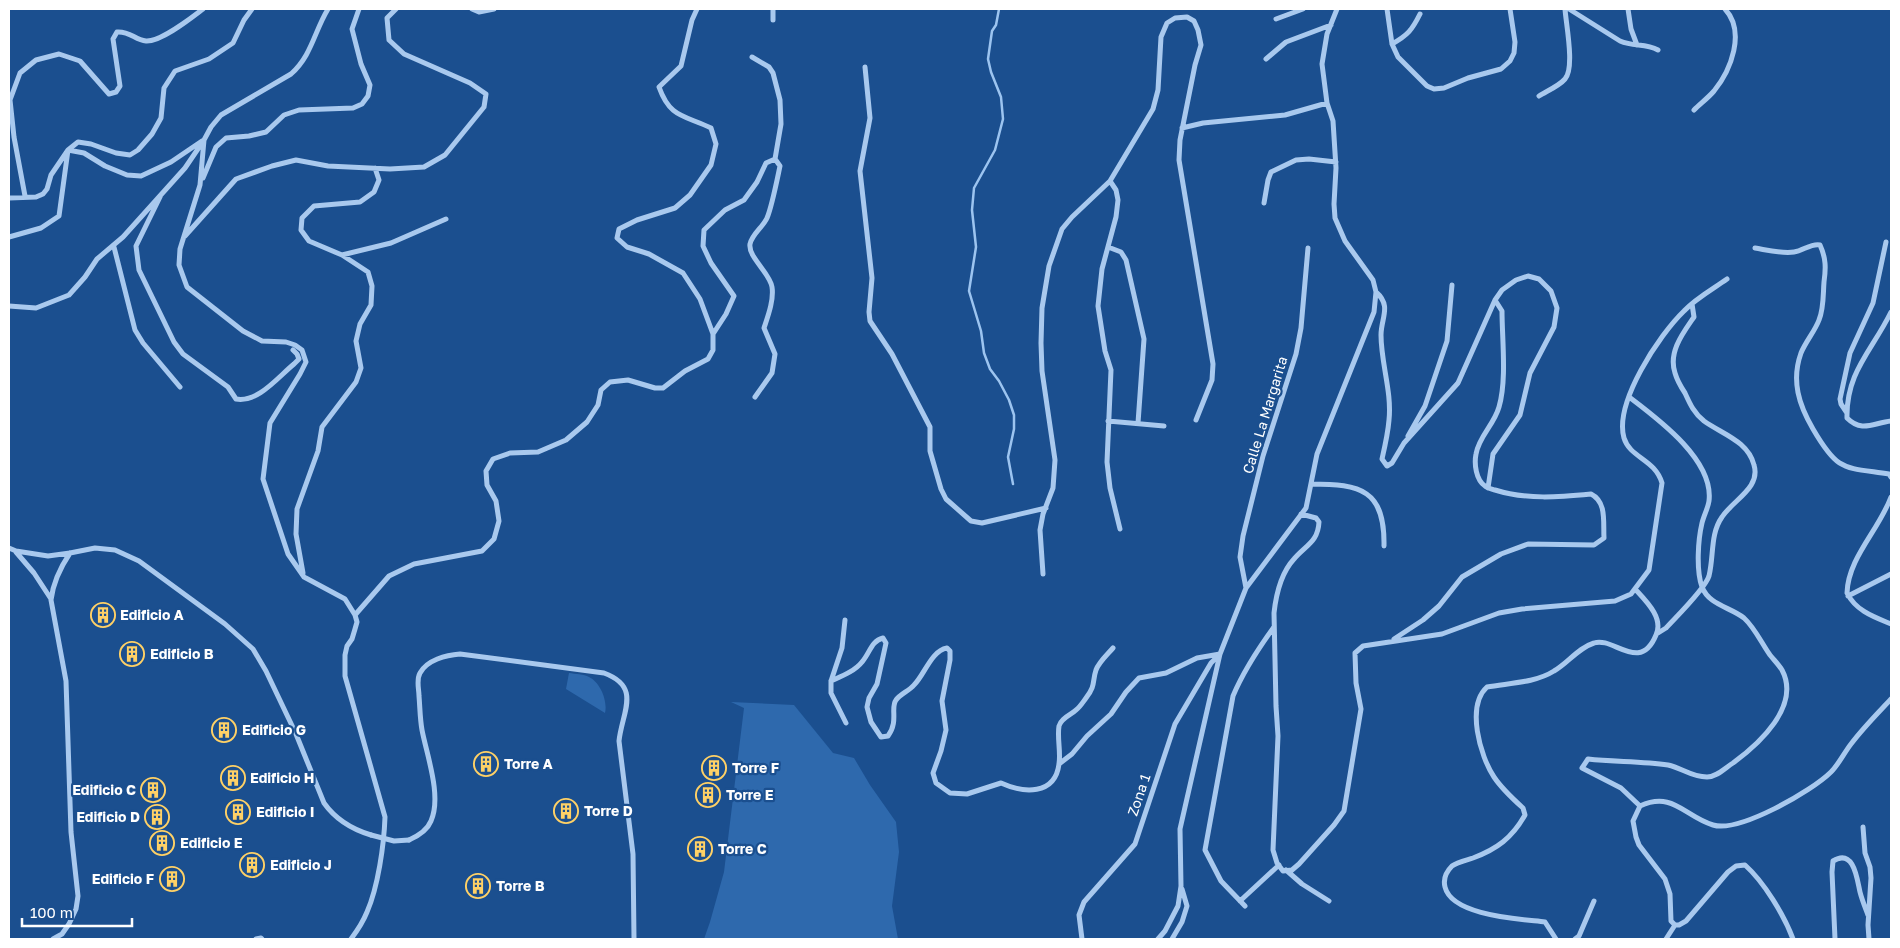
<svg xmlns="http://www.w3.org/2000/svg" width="1900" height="948" font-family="'Golos Text',sans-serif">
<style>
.green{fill:#2e69ad}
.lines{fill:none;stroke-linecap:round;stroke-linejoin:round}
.stream{stroke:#9cc4f0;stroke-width:2.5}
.street{stroke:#a9c9ee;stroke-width:5}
.street-bridge{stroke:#a9c9ee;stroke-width:5}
.labels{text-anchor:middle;stroke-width:4.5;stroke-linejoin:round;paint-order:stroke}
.street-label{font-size:14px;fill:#fff;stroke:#1b4f8f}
.poi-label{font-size:14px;font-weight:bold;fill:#fff;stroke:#1b4f8f;text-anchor:start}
</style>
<rect width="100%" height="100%" fill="#1b4f8f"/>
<!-- green -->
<path class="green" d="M569,673C575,674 584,674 589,677C600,682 608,701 605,713L566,689Z
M731,702L794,705L833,753L854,758L870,785L896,822L899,852L892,906L898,939H704L710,922L724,872L744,708Z"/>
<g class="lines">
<!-- stream -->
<path class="stream" d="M999,9L996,25L992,31L988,59L991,72L1001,97L1003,119L995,150L974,188L972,210L976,247L969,291L981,331L984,353L990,369L999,381L1009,400L1014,415V429L1008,457L1013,484"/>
<!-- street -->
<path class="street" d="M328,9C314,32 312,55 291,74L221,115L211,127L204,140L200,185L180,249L179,265L187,287L243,331L262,341L286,342L295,345L302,350L306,362L300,374L270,423L263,479L288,554L304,577L345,599L355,615L357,622L355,629L352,639L347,646L345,655V676L385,817C384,845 378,887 367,912C363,922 357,931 351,939
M472,9L479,12L494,9
M773,9V20
M1387,9L1392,44L1398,57L1427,86L1434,89L1444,88L1468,78L1501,69L1510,61L1514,53L1515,42L1510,9
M1569,9L1620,41C1634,47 1645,43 1658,50
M1628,9L1631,29L1637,45
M1276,19L1303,9
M1392,44C1408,35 1412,30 1420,14
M752,57L769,67L773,73L780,100L781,124L775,159
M1266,59L1286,42L1331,25
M865,67L870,118L860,171L872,278L869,312L870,321L892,354L930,427V451L941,489L946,499L971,521L982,523L1046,508
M1539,96C1547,91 1559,86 1565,79C1575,68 1566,24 1565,9
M1694,110C1700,104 1708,98 1714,91C1731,70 1746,32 1725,9
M1182,128L1203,123L1285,115L1327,103
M203,178L216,147L226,138L249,136L266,132L284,115L299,110L353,108L362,104L368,96L370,85L361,64L352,29L359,9
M1110,181L1116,190L1118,200L1116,217L1102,269L1098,306L1105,351L1111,370L1107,462L1110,488L1120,529
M25,196L14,137L10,100L20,73L36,60L59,54L80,61L109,94L116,92L120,86L113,39L117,32C130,31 135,40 146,41C161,42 191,18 203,9
M160,197L136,246L139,270L174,342L183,354L228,387L236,399C258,403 278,377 294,364L299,359L297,354L293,350
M9,198L36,197L43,194L47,189L51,175L68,150L84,153L105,166L127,175L141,176L171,162L202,141
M1264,203L1268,180L1271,172L1296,160L1309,159L1336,162
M185,236L236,179L272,166L296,160L328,166L390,169L424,167L445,155L484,107L486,94L470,83L404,54L389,40L387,18L396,9
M9,237L41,228L59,216L68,150L78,142L91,144L116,153L130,155L138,150L152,134L161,118L164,88L175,71L209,59L233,43L244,20L252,9
M114,247L135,330L143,343L180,387
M1108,247L1121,252L1126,260L1144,339L1138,423
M1755,248C1767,250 1782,254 1794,252C1803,251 1811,243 1820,245C1826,258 1826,268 1824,282C1823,294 1824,308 1819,320C1815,331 1806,341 1801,353C1791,381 1799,405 1813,429C1838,472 1843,467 1889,474L1891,477
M342,255L391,243L446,219
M1376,292C1392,306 1381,318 1381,335C1381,363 1392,392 1389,420C1388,433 1385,446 1382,459L1387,466L1392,463L1404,443L1458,383L1495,300L1502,290L1516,280L1528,276L1539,279L1551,291L1557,308L1554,327L1530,373L1520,415L1493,454L1488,488
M9,306L36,308L69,295L85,277L97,259L123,237L185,168L204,140
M1891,312C1872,351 1846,372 1847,418C1862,433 1873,423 1891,421
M713,334L726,314L734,296L711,263L703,246L704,230L725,210L744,200L757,182L766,163L775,159L780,166C777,180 772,206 767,218C763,227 752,234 750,244C748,257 770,273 772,287C774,300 768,316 764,328L775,354L772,373L755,397
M1629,397C1658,419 1714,460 1709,501C1708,508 1704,515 1702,523C1698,540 1696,570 1702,587C1709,605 1730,607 1744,618C1755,628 1762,644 1770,655C1774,660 1779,665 1782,670C1801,706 1759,744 1733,763C1725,768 1717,777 1707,777C1691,777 1682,768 1668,765C1642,761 1614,762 1588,759L1582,768L1621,788L1640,806
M1847,413L1841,404L1840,399L1850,353L1873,303L1886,242
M1108,421L1164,426
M1408,436L1425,406L1447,341L1452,285
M1311,484C1361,484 1385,490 1384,546
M1891,497C1879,530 1848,558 1847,593C1856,611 1874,617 1891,624
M1301,514L1316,518L1319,522C1318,542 1306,545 1294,559C1281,573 1276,595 1274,613L1276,706L1278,736L1273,850L1277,863L1283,871L1292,870L1299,864L1334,825L1344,811L1361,709L1356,683L1355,653L1363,646L1442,634L1499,613L1522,609L1615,601L1631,594L1649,570L1662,483C1655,459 1630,458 1624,438C1614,403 1659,335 1684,311C1696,298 1713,289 1727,279
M9,548L16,551L48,556L70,553L95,548L115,550L139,561L225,624L253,649L266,671L296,734L324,803C336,820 351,829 371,835
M16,552L34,573L51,599
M303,573L296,534L297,509L318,451L322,427L356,382L361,368L356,341L360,324L371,305L372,286L368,272L342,255L309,241L301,230L302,218L314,206L360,202L374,192L379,180L375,168
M1043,574L1040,530L1043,514L1053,488L1055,460L1042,371L1041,343L1042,308L1049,266L1062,229L1072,217L1110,181L1153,109L1158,90L1161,37L1167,23L1175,18L1187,17L1194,21L1198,30L1201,45L1195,65L1180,140L1179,160L1213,364L1212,380L1196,420
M1246,588L1240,557L1243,536L1263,456L1296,354L1301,328L1308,248
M1848,596L1891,574
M355,615L389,576L414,564L482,551L494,539L499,521L496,501L487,485L486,471L493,459L510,453L538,452L566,440L587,422L598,405L601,390L610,382L628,380L655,388H663L685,371L708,359L713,350V334L700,299L683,273L649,254L627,247L617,238L619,229L637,220L675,208L690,195L711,165L716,144L711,128C684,115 670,118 659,87L681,66L692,20L697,9
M845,620L842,648L831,681V693L846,723
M1658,633L1666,628C1676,617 1705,589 1709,576C1714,556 1710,534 1722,517C1733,500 1761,488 1754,465C1748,441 1722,434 1704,421C1694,413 1690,404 1685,393C1681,387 1677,380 1675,373C1668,352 1683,333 1694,317L1692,304
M1394,639L1423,620L1439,606L1462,577L1501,554L1528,544L1594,545L1604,538C1603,522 1607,502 1591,494C1559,497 1527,500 1495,490C1492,489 1487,488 1485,486C1476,480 1474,464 1476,454C1479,436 1494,425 1499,407C1507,380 1502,339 1502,311L1495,300
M831,681C842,676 855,671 862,662C870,653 871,641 883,638L886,643L877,684L869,698L867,707L871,722L881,737L888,736C899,721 890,708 896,700C900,694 909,691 914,685C925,674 931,651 947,648L950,651V660L942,701L946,730L941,751L933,773L936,783L950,793L967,794L1001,783C1023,793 1055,796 1059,764C1061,752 1057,738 1059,726C1061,718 1071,715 1076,710C1080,707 1083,702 1086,698C1096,685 1092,682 1096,670C1099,662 1107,655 1113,648
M1059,764L1072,754L1087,736L1111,714L1126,692L1139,678L1166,673L1197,658L1220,654
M1863,827L1865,853L1870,867L1871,878L1868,925L1869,939
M409,840C418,836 427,831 431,821C442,796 427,756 422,730C420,719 420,708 419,696C419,689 416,680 420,673C427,660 446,655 460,654L604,673C642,687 622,712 619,741L633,854L634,939
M1286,870L1302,884L1329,901
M1240,901L1279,865
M1245,906L1221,881L1205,850L1233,696C1244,670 1258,649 1274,627
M53,939L62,934L69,924L76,909L78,896L71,832L66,681L51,600C53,582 60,568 70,553
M256,939L261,938L262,939
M1082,939L1079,915L1084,902L1135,844L1175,724L1211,663L1219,655
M1158,939L1165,931L1178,906L1181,886L1180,829L1220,654L1246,588L1306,508L1317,454L1374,312L1376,292L1373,280L1345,241L1335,218L1334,204L1336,168L1333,121L1327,103L1322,64L1327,34L1337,9
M1172,939L1182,922L1187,906L1182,889
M1556,939L1545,922C1521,919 1452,916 1445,887C1443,879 1446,872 1452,866C1457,862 1467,860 1473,858C1497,849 1512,838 1525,815L1523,808C1513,799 1502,789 1494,777C1480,756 1466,706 1487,687C1509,683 1535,683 1554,671C1568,663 1578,648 1594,643C1613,636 1640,674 1656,635C1664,618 1646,601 1635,589
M1575,939L1579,936L1594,901
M1666,939L1675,925
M1793,939C1784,915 1764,882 1745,865L1736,866L1728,872L1686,921L1679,925H1675L1671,921L1670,894L1665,879L1639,845L1636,837L1633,821L1640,806C1673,791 1684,816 1713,825C1739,833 1812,791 1831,772C1839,764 1844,753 1851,744C1863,728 1877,714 1891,699
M1835,939L1832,872L1833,861C1854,848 1857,879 1860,892C1862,900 1865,907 1868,915"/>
<!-- street-bridge -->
<path class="street-bridge" d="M371,835L394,841L409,840"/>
</g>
<!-- icons -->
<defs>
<symbol id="building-ring" viewBox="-11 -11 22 22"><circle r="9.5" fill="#1b4f8f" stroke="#ffd166" stroke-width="1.5"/><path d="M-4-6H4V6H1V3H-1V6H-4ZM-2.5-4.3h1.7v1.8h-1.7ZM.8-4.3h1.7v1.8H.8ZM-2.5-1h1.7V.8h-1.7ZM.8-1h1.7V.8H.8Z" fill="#ffd166"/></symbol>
</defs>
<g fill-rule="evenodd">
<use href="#building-ring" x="89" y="601" width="28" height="28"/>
<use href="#building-ring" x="118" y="640" width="28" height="28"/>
<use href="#building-ring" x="210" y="716" width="28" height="28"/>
<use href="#building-ring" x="472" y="750" width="28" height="28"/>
<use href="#building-ring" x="700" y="754" width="28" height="28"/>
<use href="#building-ring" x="219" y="764" width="28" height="28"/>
<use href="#building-ring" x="139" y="776" width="28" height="28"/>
<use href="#building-ring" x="694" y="781" width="28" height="28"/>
<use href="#building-ring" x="552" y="797" width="28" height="28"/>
<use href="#building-ring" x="224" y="798" width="28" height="28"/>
<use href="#building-ring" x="143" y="803" width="28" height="28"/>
<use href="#building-ring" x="148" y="829" width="28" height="28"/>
<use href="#building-ring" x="686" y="835" width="28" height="28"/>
<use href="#building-ring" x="238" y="851" width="28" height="28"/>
<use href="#building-ring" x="158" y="865" width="28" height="28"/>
<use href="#building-ring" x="464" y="872" width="28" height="28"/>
</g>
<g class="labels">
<!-- street labels -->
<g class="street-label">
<text transform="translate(1265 415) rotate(-73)" y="5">Calle La Margarita</text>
<text transform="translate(1139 795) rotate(-71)" y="5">Zona 1</text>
</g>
<!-- poi labels -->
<g class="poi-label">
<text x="120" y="620">Edificio A</text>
<text x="150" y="659">Edificio B</text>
<text x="242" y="735">Edificio G</text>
<text x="504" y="769">Torre A</text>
<text x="732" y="773">Torre F</text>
<text x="250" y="783">Edificio H</text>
<text x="136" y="795" text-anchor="end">Edificio C</text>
<text x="726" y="800">Torre E</text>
<text x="584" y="816">Torre D</text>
<text x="256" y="817">Edificio I</text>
<text x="140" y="822" text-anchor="end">Edificio D</text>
<text x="180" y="848">Edificio E</text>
<text x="718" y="854">Torre C</text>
<text x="270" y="870">Edificio J</text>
<text x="154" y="884" text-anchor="end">Edificio F</text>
<text x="496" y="891">Torre B</text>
</g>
</g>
<!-- border -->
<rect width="1900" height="948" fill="none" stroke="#ffffff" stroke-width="20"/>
<!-- scale -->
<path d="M22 918v8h110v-8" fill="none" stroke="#ffffff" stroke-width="2.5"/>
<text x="30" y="918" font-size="15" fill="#ffffff" stroke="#1b4f8f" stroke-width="4" paint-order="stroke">100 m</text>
</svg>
